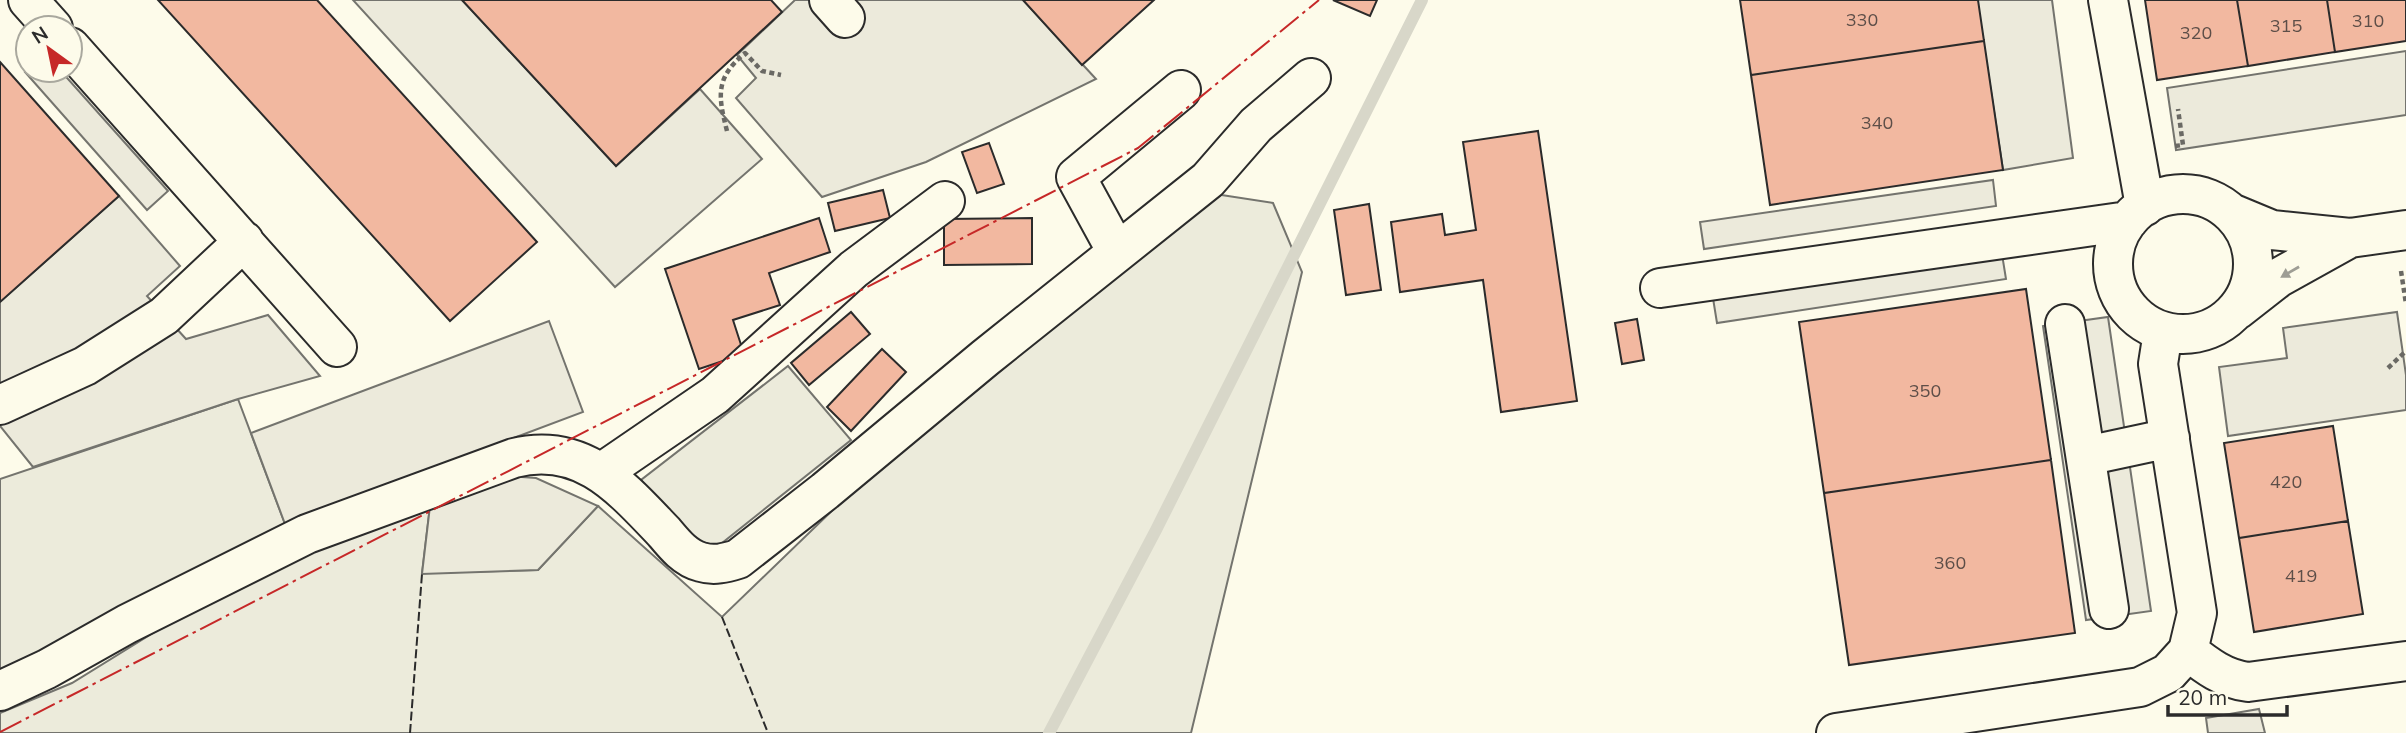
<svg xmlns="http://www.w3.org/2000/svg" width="2406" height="733" font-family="Mulish,sans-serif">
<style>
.green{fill:#ecebdb;stroke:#74746e;stroke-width:2}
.parking{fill:#eceadb;stroke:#74746e;stroke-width:2}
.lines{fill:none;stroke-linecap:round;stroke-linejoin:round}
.stream{stroke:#d8d7c9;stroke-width:12}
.building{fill:#f2b8a0;stroke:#2b2b2b;stroke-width:2}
.minor-casing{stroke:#2b2b2b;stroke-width:42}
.path{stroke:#6a6964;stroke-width:4.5;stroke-dasharray:5 3.5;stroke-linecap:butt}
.minor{stroke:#fdfbea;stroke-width:38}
.fence{stroke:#2b2b2b;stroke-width:2;stroke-dasharray:9 3.5;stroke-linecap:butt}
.power{stroke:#c62828;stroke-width:2;stroke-dasharray:24 5 3.5 5;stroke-linecap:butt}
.oneway{fill:#9e9d94}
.labels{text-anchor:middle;stroke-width:5;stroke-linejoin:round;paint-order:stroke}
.number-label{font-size:18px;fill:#5d4e48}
</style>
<rect width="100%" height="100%" fill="#fdfbea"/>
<!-- green -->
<path class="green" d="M1215,194L1273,203L1302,272L1191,733H0V713L72,683L195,607L313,545L430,506L422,573L538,570L598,506L722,617L840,503Z
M788,366L851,440L712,551L692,542L641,480Z
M238,399L285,524L0,678V479Z"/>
<!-- parking -->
<path class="parking" d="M353,0H462L616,166L700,89L762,159L615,287Z
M795,0H1023L1096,79L926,162L822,197L736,98L756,78L737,55Z
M1977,0H2052L2073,158L2003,170Z
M2406,51V115L2176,150L2167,88Z
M28,69L60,70L168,191L147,210L25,72Z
M1993,180L1996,206L1704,249L1700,222Z
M119,196L180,266L147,296L186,339L268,315L320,376L238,399L33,467L0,426V302Z
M2001,248L2006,279L1717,323L1712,292Z
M2397,312L2406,375V410L2228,436L2219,367L2287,358L2283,328Z
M2108,317L2151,611L2086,620L2043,326Z
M549,321L583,412L285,524L251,433Z
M507,476L536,478L598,506L538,570L422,574L430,506Z
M2259,709L2265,733H2208L2206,718Z"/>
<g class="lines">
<!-- stream -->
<path class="stream" d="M1049,733L1156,530L1422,0"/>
</g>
<!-- building -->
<path class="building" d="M158,0H317L537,242L450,321Z
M462,0H771L782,12L616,166Z
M1023,0H1154L1082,65Z
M1333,0H1377L1370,16Z
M1740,0H1978L1984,41L1751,75Z
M2145,0H2237L2248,66L2157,80Z
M2237,0H2327L2335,52L2248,66Z
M2327,0H2406V41L2335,52Z
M1984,41L2003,170L1770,205L1751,75Z
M0,62L119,196L0,302Z
M1538,131L1577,401L1501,412L1483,280L1400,292L1391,222L1442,214L1445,235L1476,230L1463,142Z
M989,143L1004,184L977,193L962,152Z
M883,190L890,218L835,231L828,203Z
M1369,204L1381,290L1346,295L1334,210Z
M819,218L830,252L769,273L780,305L733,320L744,354L699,369L665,269Z
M1032,218V264L944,265V219Z
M2026,289L2051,460L1824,493L1799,322Z
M851,312L870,334L809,385L791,363Z
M1637,319L1644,360L1622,364L1615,323Z
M882,349L906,372L851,431L827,407Z
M2333,426L2348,521L2239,538L2224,443Z
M2051,460L2075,633L1849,665L1824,493Z
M2348,521L2363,614L2254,632L2239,538Z"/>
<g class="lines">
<defs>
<path id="minor" d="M28,0L53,28
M829,0L845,18
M2108,0L2145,206
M70,47L337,347
M2113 264a70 70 0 1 1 140 0a70 70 0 1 1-140 0Z
M2231,213L2272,230L2350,238L2406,230
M1117,252L1076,177L1181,90
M1660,288L2128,221
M2237,310L2278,278L2350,238
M2065,324L2109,609
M0,405L85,366L164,316L244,241
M2086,456L2170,438
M601,473L715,395L854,269L945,201
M2188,651C2207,666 2224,679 2248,682L2406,661
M0,691L47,669L127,624L307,534L514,458C582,441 621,487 664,532C674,544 685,558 701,562C714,566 725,563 738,559L825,491L985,358L1208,180L1256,125L1311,78
M1836,733L2140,687L2168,673L2188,651L2197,613L2158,364L2163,332"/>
</defs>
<!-- minor casing -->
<use href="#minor" class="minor-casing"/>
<!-- path -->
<path class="path" d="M727,131C718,96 715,78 745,53L762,71L781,75
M2175,146L2183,145L2178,109
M2401,271L2406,304
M2388,368L2406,351"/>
<!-- minor -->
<use href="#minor" class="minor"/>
<!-- fence -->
<path class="fence" d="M722,617L768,733
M410,733L422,574"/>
<!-- power -->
<path class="power" d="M0,732L1138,148L1319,0"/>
</g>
<!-- one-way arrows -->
<defs><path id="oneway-solid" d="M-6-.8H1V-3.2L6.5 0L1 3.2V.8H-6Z" transform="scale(1.75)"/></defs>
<use class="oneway" href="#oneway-solid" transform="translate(2290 272) rotate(150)"/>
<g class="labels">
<!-- number labels -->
<g class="number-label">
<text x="1862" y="26">330</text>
<text x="2368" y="27">310</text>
<text x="2286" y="32">315</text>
<text x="2196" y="39">320</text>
<text x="1877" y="129">340</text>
<text x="1925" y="397">350</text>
<text x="2286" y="488">420</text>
<text x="1950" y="569">360</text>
<text x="2301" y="582">419</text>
</g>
</g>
<!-- north arrow -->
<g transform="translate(49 49) rotate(327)"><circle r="33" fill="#fdfbea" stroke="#a9a89e" stroke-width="2"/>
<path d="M0-5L12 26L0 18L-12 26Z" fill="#c62828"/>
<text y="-10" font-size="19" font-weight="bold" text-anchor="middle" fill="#2b2b2b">N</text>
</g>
<!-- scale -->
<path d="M2168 705v10h119v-10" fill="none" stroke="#2b2b2b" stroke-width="3.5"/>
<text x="2178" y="705" font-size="21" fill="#2b2b2b" stroke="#fdfbea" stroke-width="5" paint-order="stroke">20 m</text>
</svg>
